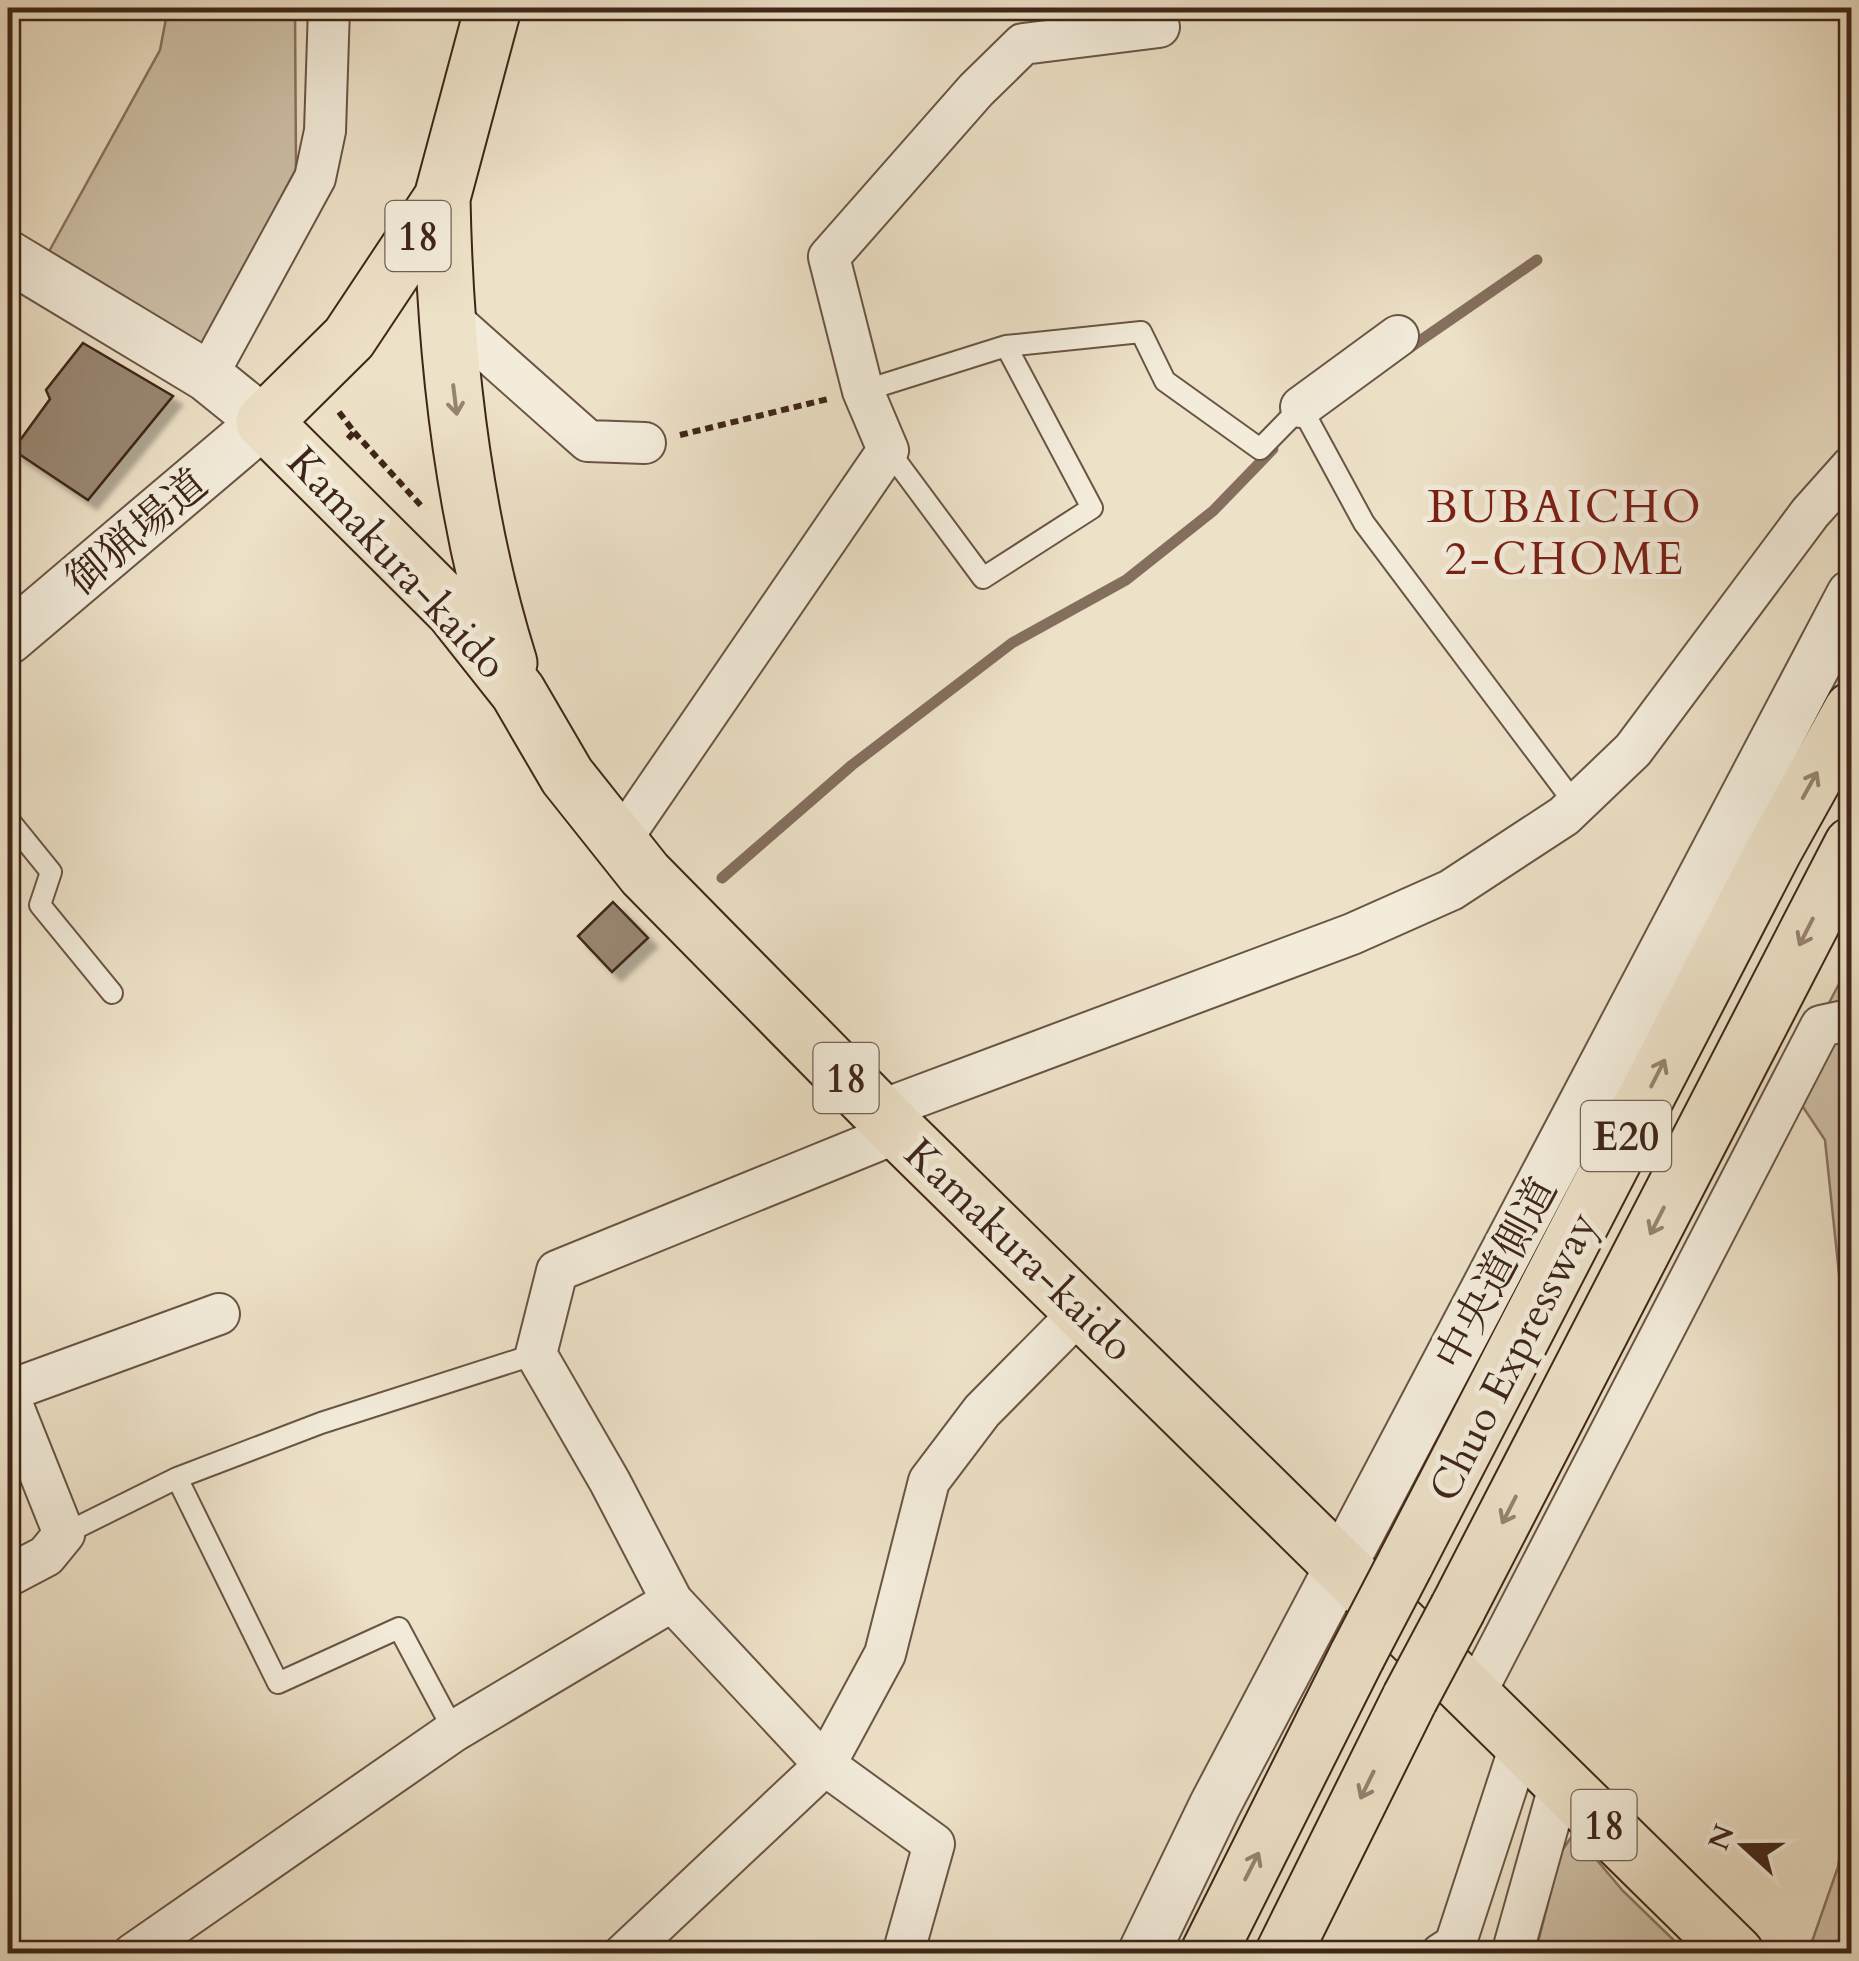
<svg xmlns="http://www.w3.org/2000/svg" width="1859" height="1961" font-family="Cardo,'Noto Serif JP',serif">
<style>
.green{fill:#cfc1a9;stroke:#867361;stroke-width:2.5}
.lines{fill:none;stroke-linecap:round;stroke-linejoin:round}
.stream{stroke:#846f5e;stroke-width:11}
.building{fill:#998773;stroke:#3e2519;stroke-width:2.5;filter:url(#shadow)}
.service-casing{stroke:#6a5444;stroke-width:24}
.minor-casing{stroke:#6a5444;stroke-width:44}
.tertiary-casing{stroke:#6a5444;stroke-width:54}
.primary-casing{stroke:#3e2519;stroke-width:59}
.motorway-casing{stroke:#3e2519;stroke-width:59}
.path{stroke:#3e2519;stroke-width:6;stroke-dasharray:8 5;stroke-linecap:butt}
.service{stroke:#f3ecdb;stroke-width:20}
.minor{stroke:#f3ecdb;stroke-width:40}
.tertiary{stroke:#f3ecdb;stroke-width:50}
.primary{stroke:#ede1c7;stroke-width:55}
.motorway{stroke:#ede1c7;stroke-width:55}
.motorway-bridge-casing{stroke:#3e2519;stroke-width:59;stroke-linecap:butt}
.motorway-bridge{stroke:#ede1c7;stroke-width:55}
.oneway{stroke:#968370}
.labels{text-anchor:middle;stroke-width:10;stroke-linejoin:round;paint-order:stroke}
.shield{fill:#f3ecdb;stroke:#746153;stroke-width:2.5}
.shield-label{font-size:40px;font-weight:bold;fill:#3e2519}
.street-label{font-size:42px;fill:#3e2519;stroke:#f3ecdb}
.neighbourhood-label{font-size:45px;letter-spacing:2.5px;fill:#7a1f14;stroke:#f3ecdb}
</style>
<defs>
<filter id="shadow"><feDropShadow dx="9" dy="9" stdDeviation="2.5" flood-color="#0004"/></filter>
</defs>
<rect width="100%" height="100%" fill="#ede1c7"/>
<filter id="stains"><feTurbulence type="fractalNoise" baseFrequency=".002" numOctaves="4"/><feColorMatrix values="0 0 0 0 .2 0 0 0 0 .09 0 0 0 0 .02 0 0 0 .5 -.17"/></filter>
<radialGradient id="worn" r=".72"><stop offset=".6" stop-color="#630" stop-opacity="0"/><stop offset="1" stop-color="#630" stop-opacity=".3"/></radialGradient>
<!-- green -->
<path class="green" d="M168,8H295L296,169L204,344L170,337L47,255L160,50Z
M1851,961V1388L1825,1140L1787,1083Z
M1851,1789V1953H1808L1838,1867Z
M1574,1833L1623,1891L1687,1953L1535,1954L1561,1852Z"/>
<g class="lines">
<!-- stream -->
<path class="stream" d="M1408,349L1537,260
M722,878L852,765L1012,643L1126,580L1213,511L1273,449"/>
</g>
<!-- building -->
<path class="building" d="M83,343L173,396L88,500L13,450L50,399L46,390Z
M613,902L648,938L612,972L578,936Z"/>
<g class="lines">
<defs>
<path id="service" d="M863,391L1006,346L1141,332L1165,381L1260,449L1301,407L1364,523L1576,805
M888,450L983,578L1092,508L1006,346
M8,819L51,872L40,905L112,993
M177,1478L278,1683L399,1628L454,1731
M64,1534L177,1478L321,1423L536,1354"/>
<path id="minor" d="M444,313L588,441L645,443
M207,376L315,178L325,131L329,8
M1301,407L1398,336
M618,844L888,450L863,391L829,257L976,90L1023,44L1159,27
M879,1111L1352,934L1451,890L1564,816L1633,750L1810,513L1852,466
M899,1132L557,1271L536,1354L610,1482L672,1601L825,1765L934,1844L905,1947L910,1954
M8,1391L219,1314
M8,1394L64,1534L46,1556L8,1576
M1475,1694L1821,1026L1844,1021
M133,1954L454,1731L672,1601
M624,1954L825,1765L885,1654L929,1481L982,1411L1082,1310
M1441,1954L1455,1945L1522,1740
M1512,1954L1560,1783"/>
<path id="tertiary" d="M8,256L207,376L264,422L8,639
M1143,1954L1215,1805L1852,595"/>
<path id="primary" d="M493,8L442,198L349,338L264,422L453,610L518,692L567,776L645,874L899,1132L1736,1954
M442,198C445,355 462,513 509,663"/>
<path id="motorway" d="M1405,1564L1774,850L1852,710
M1458,1608L1852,845
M1208,1954L1357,1656
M1283,1954L1410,1698"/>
</defs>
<!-- service casing -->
<use href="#service" class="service-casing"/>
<!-- minor casing -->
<use href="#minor" class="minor-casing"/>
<!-- tertiary casing -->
<use href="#tertiary" class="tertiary-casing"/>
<!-- primary casing -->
<use href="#primary" class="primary-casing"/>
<!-- motorway casing -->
<use href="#motorway" class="motorway-casing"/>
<!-- path -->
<path class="path" d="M339,412L354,432L346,441
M354,432L424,509
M680,435L828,399
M1836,1954L1852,1907"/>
<!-- service -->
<use href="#service" class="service"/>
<!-- minor -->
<use href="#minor" class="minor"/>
<!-- tertiary -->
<use href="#tertiary" class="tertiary"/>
<!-- primary -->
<use href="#primary" class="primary"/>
<!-- motorway -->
<use href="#motorway" class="motorway"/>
<defs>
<path id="motorway-bridge" d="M1357,1656L1405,1564
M1410,1698L1458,1608"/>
</defs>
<!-- motorway-bridge casing -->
<use href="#motorway-bridge" class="motorway-bridge-casing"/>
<!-- motorway-bridge -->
<use href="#motorway-bridge" class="motorway-bridge"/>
</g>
<!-- one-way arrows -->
<defs><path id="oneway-shaft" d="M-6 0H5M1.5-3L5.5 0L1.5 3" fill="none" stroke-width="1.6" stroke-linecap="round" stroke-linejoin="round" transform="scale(2.5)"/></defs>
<g class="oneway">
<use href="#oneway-shaft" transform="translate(455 400) rotate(83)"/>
<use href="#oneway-shaft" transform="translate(1810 785) rotate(-61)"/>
<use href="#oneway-shaft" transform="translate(1806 932) rotate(117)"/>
<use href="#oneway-shaft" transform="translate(1658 1073) rotate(-63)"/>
<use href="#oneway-shaft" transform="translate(1657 1221) rotate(117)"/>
<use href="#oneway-shaft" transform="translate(1509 1510) rotate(117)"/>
<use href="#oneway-shaft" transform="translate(1367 1785) rotate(116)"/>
<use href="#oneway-shaft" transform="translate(1252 1866) rotate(-63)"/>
</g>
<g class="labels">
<!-- shield labels -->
<g class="shield">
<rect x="385.5" y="201" width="65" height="70" rx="8"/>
<rect x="813.5" y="1043" width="65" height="70" rx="8"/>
<rect x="1581" y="1101" width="90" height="70" rx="8"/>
<rect x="1571.5" y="1790" width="65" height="70" rx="8"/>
</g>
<g class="shield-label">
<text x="418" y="250">18</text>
<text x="846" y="1092">18</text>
<text x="1626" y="1150">E20</text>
<text x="1604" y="1839">18</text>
</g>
<!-- street labels -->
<g class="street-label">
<text transform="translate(136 531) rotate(-40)" y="15">御猟場道</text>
<text transform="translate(398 562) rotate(47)" y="15">Kamakura-kaido</text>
<text transform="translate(1020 1249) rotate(44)" y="15">Kamakura-kaido</text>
<text transform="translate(1495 1273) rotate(-62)" y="15">中央道側道</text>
<text transform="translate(1512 1356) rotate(-63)" y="15">Chuo Expressway</text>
</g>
<!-- neighbourhood labels -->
<g class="neighbourhood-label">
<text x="1565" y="522">BUBAICHO<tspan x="1565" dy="52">2-CHOME</tspan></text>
</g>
</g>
<!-- margin -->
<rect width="1859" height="1961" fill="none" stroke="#ede1c7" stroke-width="40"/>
<rect x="10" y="10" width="1839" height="1941" fill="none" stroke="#3e2519" stroke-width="5"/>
<rect x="20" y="20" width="1819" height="1921" fill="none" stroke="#3e2519" stroke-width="2.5"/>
<!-- north arrow -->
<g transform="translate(1744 1846) rotate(291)" stroke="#f3ecdb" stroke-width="8" paint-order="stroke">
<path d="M0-8L18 38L0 25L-18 38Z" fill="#3e2519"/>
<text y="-15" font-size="28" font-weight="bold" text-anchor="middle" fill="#3e2519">N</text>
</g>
<rect width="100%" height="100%" filter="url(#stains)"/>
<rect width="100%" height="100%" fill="url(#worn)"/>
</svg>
